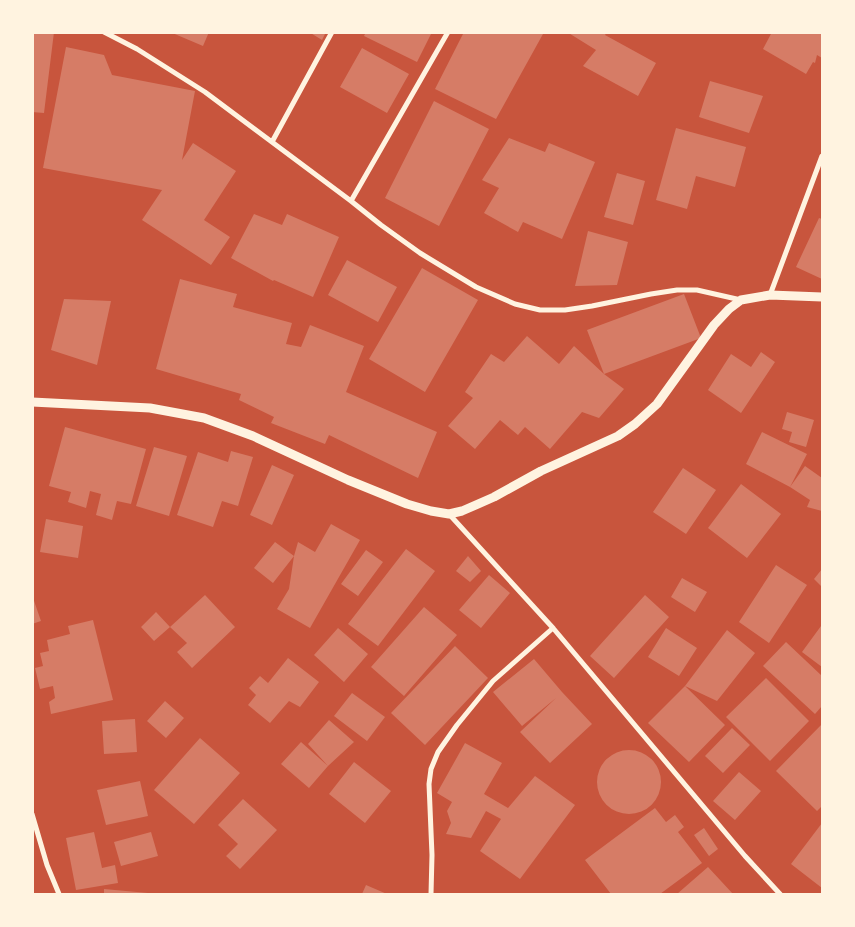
<svg xmlns="http://www.w3.org/2000/svg" width="855" height="927" font-family="Figtree,sans-serif">
<style>
.building{fill:#d67c66}
.lines{fill:none;stroke-linecap:round;stroke-linejoin:round}
.minor{stroke:#fff3e0;stroke-width:5}
.tertiary{stroke:#fff3e0;stroke-width:9}
</style>
<rect width="100%" height="100%" fill="#c8553d"/>
<!-- building -->
<path class="building" d="M32,32H54L44,113L32,112Z
M170,32H209L203,46Z
M309,32H326L322,40Z
M366,32H432L417,62L364,36Z
M464,32H540L543,34L496,119L435,89Z
M567,32H607L605,35L656,63L638,96L583,66L596,50Z
M772,32H822V58L817,55L815,63L813,62L806,74L763,49Z
M66,47L104,55L112,75L195,91L182,160L193,143L236,171L204,220L230,237L211,265L142,220L162,190L43,168Z
M362,48L409,74L387,113L340,87Z
M710,81L763,96L749,133L699,117Z
M434,101L489,129L439,226L385,198Z
M676,128L746,147L735,187L696,176L687,209L656,200Z
M509,138L545,152L549,143L595,162L562,239L523,222L518,232L484,213L499,188L482,180Z
M617,173L645,181L633,225L604,217Z
M254,214L282,225L287,214L339,237L313,297L274,280L273,281L231,258Z
M819,218L822,219V279L796,267Z
M588,231L628,242L617,285L575,286Z
M347,260L397,287L378,322L328,295Z
M422,268L478,300L425,392L369,359Z
M180,279L237,294L233,307L292,323L286,344L301,347L310,325L364,346L346,392L437,432L418,478L329,435L325,444L271,423L274,417L239,400L241,394L156,369Z
M684,294L701,338L604,374L587,330Z
M64,299L111,301L97,365L51,350Z
M527,336L559,364L574,346L604,374L624,389L599,418L582,412L550,449L525,427L518,435L500,420L475,449L448,426L473,398L465,392L491,354L504,362Z
M761,352L775,362L741,413L708,390L731,354L751,367Z
M787,412L814,420L806,447L789,442L792,432L782,429Z
M65,427L146,449L131,504L117,501L112,520L96,515L101,494L90,491L86,508L68,502L71,492L49,486Z
M762,432L807,454L790,487L746,464Z
M154,447L187,456L169,516L136,506Z
M231,451L253,457L238,506L222,501L213,527L177,515L198,452L228,462Z
M272,465L294,475L272,525L250,515Z
M805,466L822,478V511L807,507L810,500L790,487Z
M683,468L716,490L686,534L653,512Z
M741,484L781,514L747,558L708,528Z
M46,519L83,526L78,558L40,552Z
M331,524L360,540L310,628L277,609L289,589L294,556L298,542L315,552Z
M275,542L294,556L273,583L254,568Z
M406,549L435,571L378,646L348,624Z
M366,550L383,562L358,596L341,584Z
M468,556L481,571L470,582L456,571Z
M776,565L807,585L769,643L739,622Z
M822,569V587L814,579Z
M489,575L510,593L481,628L459,610Z
M682,578L707,592L695,612L671,597Z
M32,595L41,621L32,624Z
M205,595L235,627L192,668L177,652L187,643L170,627Z
M645,595L669,617L614,678L590,656Z
M424,607L457,635L404,696L371,667Z
M156,612L170,627L154,641L141,627Z
M93,620L113,700L51,714L49,702L55,698L53,686L40,689L35,668L43,666L40,653L49,651L47,640L70,634L68,626Z
M821,626L822,627V667L802,652Z
M338,628L368,654L344,682L314,655Z
M666,628L697,648L679,676L648,657Z
M727,630L755,653L717,701L685,686Z
M786,642L822,676V706L815,714L763,666Z
M455,646L488,678L425,745L391,713Z
M288,658L319,682L300,707L289,701L270,723L248,705L256,695L249,688L260,676L268,683Z
M534,659L562,692L592,724L550,763L520,732L556,698L522,726L493,692Z
M766,678L809,721L770,761L726,717Z
M685,686L725,725L689,762L648,723Z
M352,693L385,717L367,741L334,716Z
M165,701L184,718L166,738L147,721Z
M135,719L137,752L104,754L102,721Z
M329,720L354,742L328,766L308,744Z
M822,724V806L817,811L776,771Z
M732,728L750,745L723,773L705,756Z
M200,738L240,773L194,824L154,790Z
M301,742L328,766L309,788L281,764Z
M465,743L502,763L484,794L508,808L535,776L575,805L520,879L480,851L501,819L486,811L471,838L446,834L451,823L447,811L452,802L437,793Z
M597 782a32 32 0 1 1 64 0a32 32 0 1 1-64 0Z
M354,762L391,791L365,823L329,794Z
M739,772L761,791L735,820L713,801Z
M140,781L148,816L106,825L97,790Z
M243,799L277,830L240,869L226,856L238,844L218,825Z
M655,808L666,822L675,815L684,827L678,832L702,863L660,894H611L585,860Z
M822,823V888L791,864Z
M704,828L718,849L709,856L694,835Z
M94,832L102,868L115,865L118,883L76,890L66,838Z
M151,832L158,856L121,866L114,842Z
M708,867L733,894H677Z
M366,885L387,894H362Z
M104,889L148,893V894H104Z"/>
<g class="lines">
<!-- minor -->
<path class="minor" d="M104,32L137,49L205,92L351,201L381,225L420,253L476,287L515,304L540,310H565L592,306L651,294L677,290H697L741,300
M272,142L332,32
M351,201L448,32
M770,295L822,156
M449,514L553,628L745,856L780,894
M32,814L47,865L59,894
M431,894L432,855L429,784L431,769L438,752L457,725L493,681L553,628"/>
<!-- tertiary -->
<path class="tertiary" d="M32,402L150,408L204,418L253,436L348,480L407,504L431,511L449,514L462,511L494,497L541,471L618,436L635,424L657,404L714,325L729,309L741,300L770,295L822,297"/>
</g>
<!-- border -->
<rect width="855" height="927" fill="none" stroke="#fff3e0" stroke-width="68"/>
</svg>
